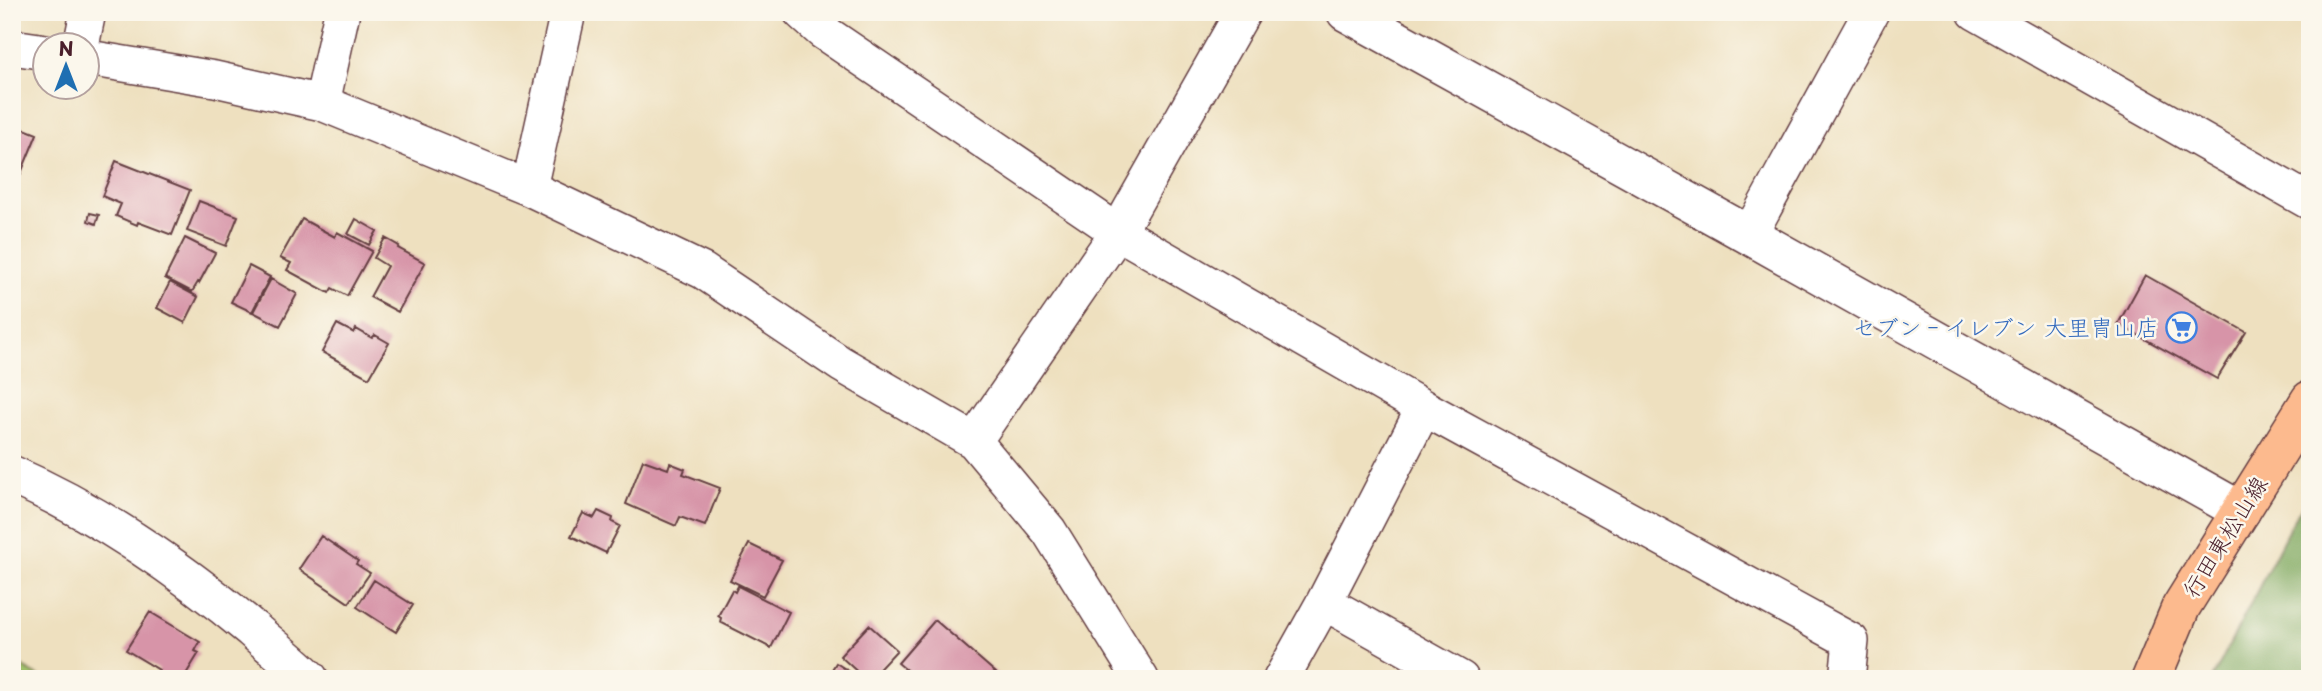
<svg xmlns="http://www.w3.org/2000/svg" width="2322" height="691" font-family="'Playpen Sans','Klee One',sans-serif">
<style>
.green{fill:#a1c36c;stroke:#76714c;stroke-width:2}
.forest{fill:#80a960;stroke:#656446;stroke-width:2}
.building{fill:#d794a8}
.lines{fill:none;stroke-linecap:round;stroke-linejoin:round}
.minor-casing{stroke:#633c41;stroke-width:38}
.tertiary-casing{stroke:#633c41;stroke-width:41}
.primary-casing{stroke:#633c41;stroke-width:41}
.minor{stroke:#fff;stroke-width:35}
.tertiary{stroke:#fff;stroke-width:38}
.primary{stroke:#fcba8e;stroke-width:38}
.labels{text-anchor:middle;stroke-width:5;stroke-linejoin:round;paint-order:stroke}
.shop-label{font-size:23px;fill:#366cbe;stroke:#fbf7ec;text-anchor:end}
.street-label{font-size:23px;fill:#4a1f2b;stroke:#fbf7ec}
</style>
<rect width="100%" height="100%" fill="#fbf7ec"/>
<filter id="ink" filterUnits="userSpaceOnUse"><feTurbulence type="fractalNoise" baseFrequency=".0143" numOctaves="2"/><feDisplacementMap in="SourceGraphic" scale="14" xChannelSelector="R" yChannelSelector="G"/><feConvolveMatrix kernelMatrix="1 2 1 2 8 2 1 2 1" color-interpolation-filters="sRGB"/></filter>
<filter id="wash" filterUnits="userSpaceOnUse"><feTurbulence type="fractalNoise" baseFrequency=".00686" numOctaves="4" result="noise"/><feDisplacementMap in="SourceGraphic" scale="28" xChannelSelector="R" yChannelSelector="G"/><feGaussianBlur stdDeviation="1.57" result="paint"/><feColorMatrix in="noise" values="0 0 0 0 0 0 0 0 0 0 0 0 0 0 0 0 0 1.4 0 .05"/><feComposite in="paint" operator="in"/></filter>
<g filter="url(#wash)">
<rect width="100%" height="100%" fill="#eee0bf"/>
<!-- green -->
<path class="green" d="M21,666L44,679H14Z"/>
<!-- forest -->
<path class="forest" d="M2310,498V679H2212L2296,515Z"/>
<g id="blocks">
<!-- building -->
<path class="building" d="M12,124L37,134L19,178L12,175Z
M116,161L190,190L172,235L138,222L137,225L116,216L121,204L102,196Z
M199,201L238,216L226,246L187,231Z
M90,213L99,215L96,224L88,221Z
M302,219L335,237L337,232L372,251L347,296L332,288L329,293L287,270L291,263L280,258Z
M356,219L377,231L369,245L348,234Z
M185,238L215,253L199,283L198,282L192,292L165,278Z
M385,238L399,246L398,248L425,263L398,312L370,297L387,266L374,258Z
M249,266L270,277L252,312L231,302Z
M2145,275L2246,332L2217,379L2118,324Z
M271,279L297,294L280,326L253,312Z
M170,282L198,297L185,323L157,308Z
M337,324L354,333L356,329L372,338L375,335L389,343L369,378L322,352Z
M643,460L668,469L670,463L685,469L683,474L720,488L705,526L680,517L676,526L626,504Z
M598,511L613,518L612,522L620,526L606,553L571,536L583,513L594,518Z
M321,536L358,561L356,564L370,573L349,603L299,569Z
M749,544L782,560L763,596L730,580Z
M374,580L413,605L396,632L357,607Z
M738,586L789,612L771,648L720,622L721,618L718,616L732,590L735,592Z
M150,612L200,642L195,651L199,653L183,679H165L157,674L159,670L126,650Z
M935,620L1003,679H917L898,663Z
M869,625L897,650L871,678L865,673L862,676L840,656Z
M836,663L861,679H826Z"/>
</g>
</g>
<g filter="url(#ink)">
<use href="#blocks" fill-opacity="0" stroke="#633c41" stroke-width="2"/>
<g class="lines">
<defs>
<path id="minor" d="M801,12L822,31L1118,232L1424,408L1851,641L1847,679
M1975,12L2310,202
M81,46L88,12
M12,47L46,52
M88,58L215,79L322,103L529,188L703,271L841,364L974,441L1049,531L1141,679
M322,103L342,12
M529,188L568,12
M1749,235L1871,12
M974,441L1118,232L1243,12
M1324,602L1461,679
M1281,679L1324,602L1424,408"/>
<path id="tertiary" d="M1346,12L1749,235L2241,511
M12,475C99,513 180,569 252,629C271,646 291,661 309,679"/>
<path id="primary" d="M2151,679L2181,607L2310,400"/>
</defs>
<!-- minor casing -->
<use href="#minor" class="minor-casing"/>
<!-- tertiary casing -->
<use href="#tertiary" class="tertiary-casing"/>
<!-- primary casing -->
<use href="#primary" class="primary-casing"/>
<!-- minor -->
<use href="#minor" class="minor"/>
<!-- tertiary -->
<use href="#tertiary" class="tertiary"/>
<!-- primary -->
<use href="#primary" class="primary"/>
</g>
</g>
<!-- icons -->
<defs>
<symbol id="supermarket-ring" viewBox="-11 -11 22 22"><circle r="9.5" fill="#fbf7ec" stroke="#3f7fe0" stroke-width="1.5"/><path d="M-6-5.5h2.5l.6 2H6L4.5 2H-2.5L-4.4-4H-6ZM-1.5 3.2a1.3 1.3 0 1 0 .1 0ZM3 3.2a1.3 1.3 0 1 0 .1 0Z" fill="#3f7fe0"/></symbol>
</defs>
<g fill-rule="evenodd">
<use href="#supermarket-ring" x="2164" y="310" width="35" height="35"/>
</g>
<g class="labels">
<!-- shop labels -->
<g class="shop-label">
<text x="2159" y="336">セブン‐イレブン 大里冑山店</text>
</g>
<!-- street labels -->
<g class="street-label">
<text transform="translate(2225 537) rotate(-58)" y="8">行田東松山線</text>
</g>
</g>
<!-- margin -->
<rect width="2322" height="691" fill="none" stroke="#fbf7ec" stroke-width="42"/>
<!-- north arrow -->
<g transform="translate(66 66)"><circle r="33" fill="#fbf7ec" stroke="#b4a19f" stroke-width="2"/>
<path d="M0-5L12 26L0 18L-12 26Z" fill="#1f6fb2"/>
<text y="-10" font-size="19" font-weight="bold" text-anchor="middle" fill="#4a1f2b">N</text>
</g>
</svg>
